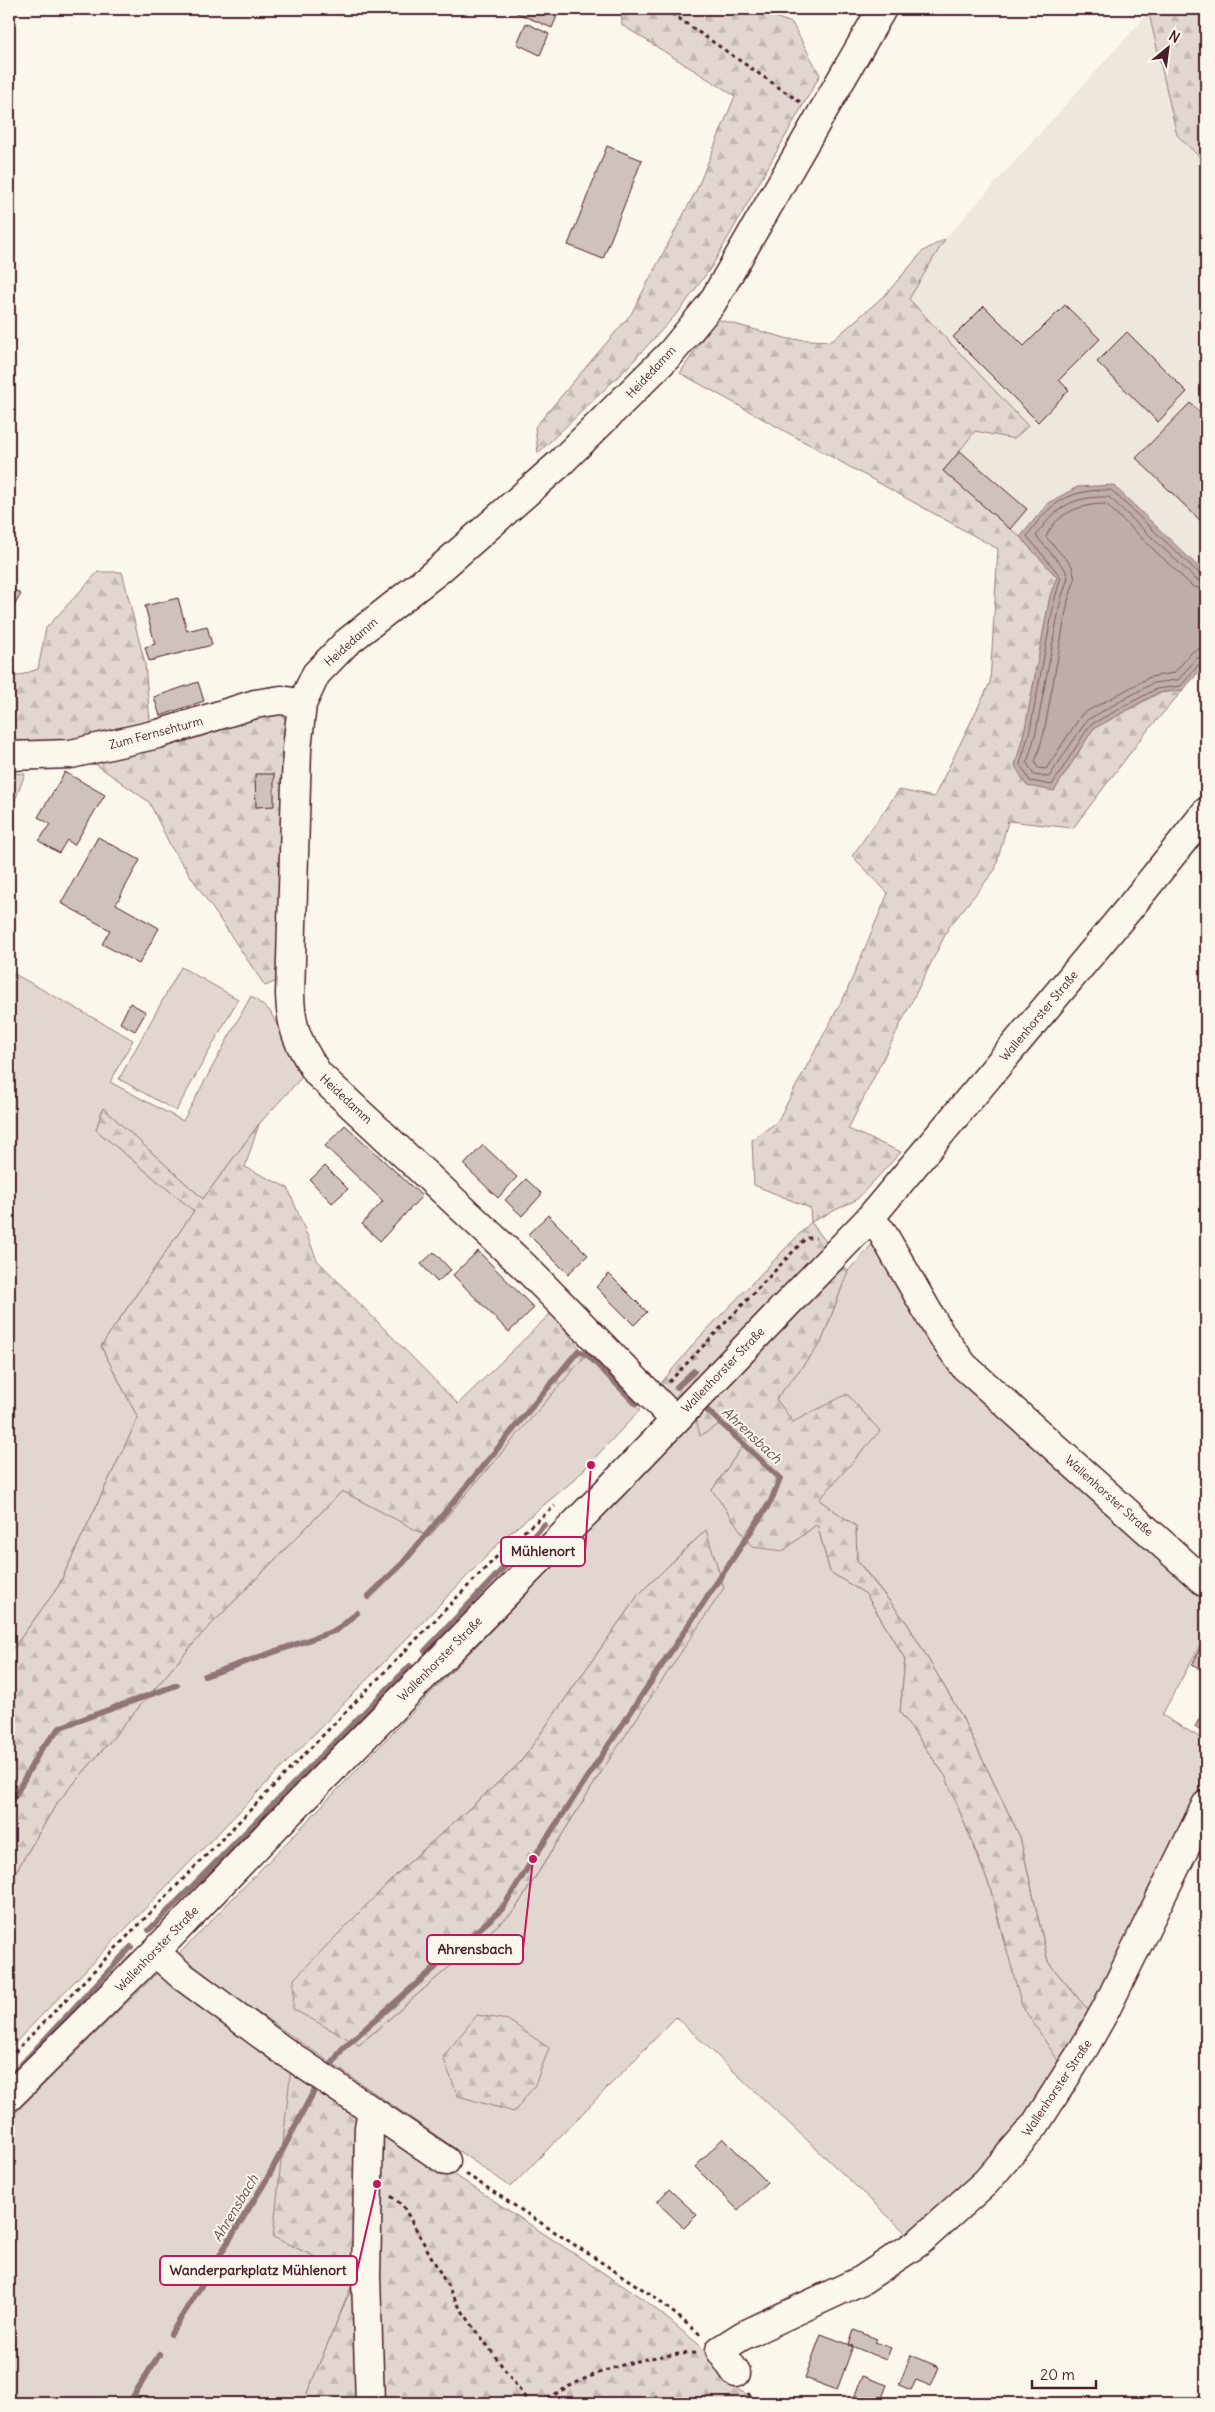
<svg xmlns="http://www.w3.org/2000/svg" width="1215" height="2412" font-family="Delius,sans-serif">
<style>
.built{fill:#eee7de}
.green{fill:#e2d7d0;stroke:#967b7e;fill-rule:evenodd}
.forest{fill:url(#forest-firs);stroke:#967b7e}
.water{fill:#bfadaa;stroke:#907477}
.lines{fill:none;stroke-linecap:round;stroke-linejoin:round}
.shore{stroke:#79585e;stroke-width:1}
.stream{stroke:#907477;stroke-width:6}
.building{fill:#cfc2bc;stroke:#4a1f2b}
.minor-casing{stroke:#4a1f2b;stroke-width:31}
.major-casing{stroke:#4a1f2b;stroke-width:31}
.path{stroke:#4a1f2b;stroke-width:3;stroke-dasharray:4 4;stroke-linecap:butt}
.minor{stroke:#fbf7ec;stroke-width:28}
.major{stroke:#fbf7ec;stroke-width:28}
.labels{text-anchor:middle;stroke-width:4;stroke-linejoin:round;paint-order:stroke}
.street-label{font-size:12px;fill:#4a1f2b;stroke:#fbf7ec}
.water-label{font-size:14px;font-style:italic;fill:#6d4a51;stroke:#fbf7ec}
.leader{fill:none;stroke:#c2185b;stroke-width:2}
.callout-dot{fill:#c2185b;stroke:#fbf7ec;stroke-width:2}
.callout{fill:#fbf7ec;stroke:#c2185b;stroke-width:2}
.callout-label{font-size:14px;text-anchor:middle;font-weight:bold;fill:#4a1f2b}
</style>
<defs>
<pattern id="forest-firs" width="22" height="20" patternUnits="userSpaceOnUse" patternTransform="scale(1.25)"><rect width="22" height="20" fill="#e2d7d0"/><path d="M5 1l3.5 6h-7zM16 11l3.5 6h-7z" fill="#c3b8b3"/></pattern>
</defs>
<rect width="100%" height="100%" fill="#fbf7ec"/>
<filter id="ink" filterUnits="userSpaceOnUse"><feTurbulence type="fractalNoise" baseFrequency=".02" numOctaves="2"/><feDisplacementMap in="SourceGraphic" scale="10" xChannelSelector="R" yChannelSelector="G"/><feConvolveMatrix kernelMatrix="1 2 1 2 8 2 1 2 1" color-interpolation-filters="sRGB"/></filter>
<g filter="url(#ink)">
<!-- built -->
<path class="built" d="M1149,12L1177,135L1206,163V575L1113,485L1076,487L1048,503L1020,537L943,471L975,431L1014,439L909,299L945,239Z"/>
<!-- green -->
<path class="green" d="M9,773L25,774L9,816Z
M181,967L238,999L176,1111L119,1079Z
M9,971L133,1040L110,1082L183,1121L251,996L270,1011L302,1077L259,1124L203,1199L103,1108L96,1130L194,1211L101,1346L138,1418L58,1587L9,1654Z
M876,1240L925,1324L1206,1595V1634L1162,1715L1206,1741V1787L1093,2016L1048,1962L1020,1837L961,1715L907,1623L857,1560L856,1526L819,1500L792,1423L776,1399L821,1343L848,1271Z
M585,1356L640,1410L574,1480L505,1537L9,2049V1883L57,1803L200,1636L342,1491L429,1536Z
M696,1418L723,1422L747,1440L712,1490L783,1551L817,1524L830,1572L866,1594L905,1659L900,1712L946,1777L990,1887L1005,1946L1063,2068L1022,2124L972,2180L908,2235L676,2017L511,2187L196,1970L179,1954ZM706,1530L607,1763L514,1911L359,2045L404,1867L520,1763L639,1594Z
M158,1972L291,2067L356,2276L303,2403H9V2119Z"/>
<!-- forest -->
<path class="forest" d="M621,9H753L792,23L820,75L712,266L681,309L625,370L538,453L535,427L631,314L697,189L735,96L622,25Z
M1148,9H1206V163L1177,135Z
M945,239L909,299L1028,426L1014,439L975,431L944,471L1020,537L1057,577L1050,596L1025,729L1015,766L1054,791L1093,729L1159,693L1183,690L1143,736L1073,828L1008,821L995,870L949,927L848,1129L901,1152L856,1200L811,1222L848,1271L821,1343L776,1399L793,1422L847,1394L880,1431L819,1500L856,1526L857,1561L907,1623L961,1715L1020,1837L1048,1962L1093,2016L1063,2068L1022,2006L990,1887L946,1777L900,1712L905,1659L866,1594L830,1572L817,1524L783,1551L752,1547L712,1490L747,1440L723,1422L700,1436L696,1418L657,1388L697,1340L811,1222L810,1208L754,1185L752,1140L777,1122L846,993L888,893L852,856L899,790L934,797L990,683L998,549L680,373L716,319L789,339L832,341L886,294L923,251Z
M98,572H122L145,664L150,721L76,741L9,745V679L38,669L46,628Z
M267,712L281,713L288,724L277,981L265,986L171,847L149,802L94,763L193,738Z
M103,1108L203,1199L259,1124L245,1167L288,1188L317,1260L458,1404L552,1312L585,1356L429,1537L342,1491L200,1636L57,1803L9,1883V1654L58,1587L138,1418L101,1346L194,1211L96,1130Z
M706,1530L724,1588L607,1763L514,1911L359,2045L293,2009L294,1979L404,1867L520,1763L639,1594Z
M477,2015L508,2020L549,2048L535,2085L514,2112L458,2096L443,2057Z
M291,2067L646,2301L715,2358L738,2390L766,2403H303L356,2276L273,2237Z"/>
<!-- water -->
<path class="water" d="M1113,485L1206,574V664L1183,690L1158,693L1093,729L1054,791L1027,786L1015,766L1025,729L1050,596L1057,577L1020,537L1048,503L1077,487Z"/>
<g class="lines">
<!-- shore -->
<path class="shore" d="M1206,577L1201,575L1111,490C1070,489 1050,502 1027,536L1061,577L1055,598L1030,730L1020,764L1030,781L1052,785L1090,725L1156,689L1181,686L1200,663L1206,661
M1206,583L1197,580L1109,497C1073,496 1055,507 1036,536L1065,569L1068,578L1061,599L1036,732L1027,763L1034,775L1049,777L1087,720L1153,683L1178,680L1197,658L1206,655
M1206,591L1192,586L1106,504C1081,504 1056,513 1046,537L1072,566L1075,579L1068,601L1044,733L1035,762L1038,768L1046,769L1082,714L1150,677L1174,673L1193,651L1206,647"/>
<!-- stream -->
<path class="stream" d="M677,1387L694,1371
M368,1597L403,1563L578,1351L587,1354L636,1404
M425,1651L544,1525
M205,1676L337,1630L357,1613
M13,1799L41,1749L61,1727L177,1685
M149,1930L410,1666
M329,2069L342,2049L502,1909L533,1859L771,1501L780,1478L707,1410
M9,2078L131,1947
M171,2334L267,2179L314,2091
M129,2403L159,2355"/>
</g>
<!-- building -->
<path class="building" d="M508,9H560L552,28Z
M526,23L549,34L540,55L517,44Z
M607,146L642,160L603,259L568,245Z
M1065,305L1100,339L1059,380L1069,390L1038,422L953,337L984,306L1024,346Z
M1127,332L1187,392L1158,422L1097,362Z
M1190,403L1206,418V526L1136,458Z
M960,451L1027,509L1010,529L943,471Z
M9,587L21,594L9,615Z
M178,598L187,631L207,626L212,645L149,661L145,647L155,644L145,606Z
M198,682L204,701L160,716L154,697Z
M65,772L105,795L74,845L67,840L59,853L39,841L50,824L38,817Z
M255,774H274V806L256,807Z
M98,837L140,860L116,904L159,928L139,964L102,944L110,930L61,903Z
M130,1003L146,1012L135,1031L120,1023Z
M345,1125L422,1196L380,1241L362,1224L383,1201L325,1146Z
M483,1145L517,1177L498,1198L464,1165Z
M325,1166L348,1189L332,1203L310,1180Z
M526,1179L542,1194L522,1216L505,1200Z
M548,1215L588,1255L568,1274L528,1234Z
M478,1251L534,1308L509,1332L453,1275Z
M434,1252L451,1270L437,1282L421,1264Z
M609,1274L647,1312L634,1325L596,1287Z
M1203,1642L1206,1643V1672L1192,1665Z
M1203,1712L1206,1714V1734L1195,1727Z
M723,2138L767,2182L738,2210L695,2167Z
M669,2189L697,2215L684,2228L657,2202Z
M854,2330L877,2339L875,2342L891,2348L886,2360L849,2345Z
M821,2334L853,2346L837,2390L805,2378Z
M911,2355L939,2367L931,2386L916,2380L911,2390L899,2385Z
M862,2376L887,2385L880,2403H869L854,2398Z"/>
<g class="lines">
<defs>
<path id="minor" d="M9,756L71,754L158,734L255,704L281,700L302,704
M869,1219L882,1232L940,1333L964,1366L1206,1583
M675,1420L525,1267L318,1074C299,1045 291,1030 290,995L297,749L302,704L316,674L346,643L440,569L558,465L671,353L712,303L882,9
M155,1952L182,1976L281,2049L446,2161
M736,2373L720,2350L742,2336L862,2280L919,2242L986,2182L1035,2125L1084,2048L1106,2009L1206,1805
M370,2403L366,2277L369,2127L372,2113"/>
<path id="major" d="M9,2097L155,1952L278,1824L613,1485L869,1219L1131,906L1206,812"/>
</defs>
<!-- minor casing -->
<use href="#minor" class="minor-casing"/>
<!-- major casing -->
<use href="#major" class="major-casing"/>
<!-- path -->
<path class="path" d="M665,9L800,102
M669,1382L806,1238H816
M9,2058L510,1543L555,1506
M466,2174L653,2296L702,2336
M391,2196L403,2206L460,2308L529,2403
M748,2393L755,2403
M541,2403C585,2373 644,2354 698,2353"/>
<!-- minor -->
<use href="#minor" class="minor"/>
<!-- major -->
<use href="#major" class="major"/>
</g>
</g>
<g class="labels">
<!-- street labels -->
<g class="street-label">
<text transform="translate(651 372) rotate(-47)" y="4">Heidedamm</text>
<text transform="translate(351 642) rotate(-42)" y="4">Heidedamm</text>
<text transform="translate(156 733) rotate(-15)" y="4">Zum Fernsehturm</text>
<text transform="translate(1039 1016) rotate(-50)" y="4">Wallenhorster Straße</text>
<text transform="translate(346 1099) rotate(43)" y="4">Heidedamm</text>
<text transform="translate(723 1370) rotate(-46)" y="4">Wallenhorster Straße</text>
<text transform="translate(1109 1496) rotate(42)" y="4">Wallenhorster Straße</text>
<text transform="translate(440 1659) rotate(-45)" y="4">Wallenhorster Straße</text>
<text transform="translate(157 1949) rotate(-46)" y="4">Wallenhorster Straße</text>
<text transform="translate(1057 2088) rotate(-56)" y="4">Wallenhorster Straße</text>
</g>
<!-- water labels -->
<g class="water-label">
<text transform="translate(752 1435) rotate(43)" y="5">Ahrensbach</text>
<text transform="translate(235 2208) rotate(-59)" y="5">Ahrensbach</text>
</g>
</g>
<!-- callouts -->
<path class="leader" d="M591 1465L585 1552M533 1859L523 1949M377 2184L357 2271"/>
<g class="callout-dot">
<circle cx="591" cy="1465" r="5"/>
<circle cx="533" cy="1859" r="5"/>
<circle cx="377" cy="2184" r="5"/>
</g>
<g class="callout">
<rect x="501" y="1537" width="84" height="29" rx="5"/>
<rect x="427" y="1935" width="96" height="29" rx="5"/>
<rect x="160" y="2256" width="197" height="29" rx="5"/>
</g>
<g class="callout-label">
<text x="543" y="1556">Mühlenort</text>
<text x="475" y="1954">Ahrensbach</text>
<text x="258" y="2275">Wanderparkplatz Mühlenort</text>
</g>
<!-- margin -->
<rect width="1215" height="2412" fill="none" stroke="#fbf7ec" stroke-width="30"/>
<rect x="15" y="15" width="1185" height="2382" fill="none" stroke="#4a1f2b" stroke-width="2" filter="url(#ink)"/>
<!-- north arrow -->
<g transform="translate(1168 48) rotate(29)" stroke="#fbf7ec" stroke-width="4" paint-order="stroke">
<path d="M0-4L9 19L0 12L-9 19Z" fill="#4a1f2b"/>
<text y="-8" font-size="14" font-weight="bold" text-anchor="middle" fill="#4a1f2b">N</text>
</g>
<!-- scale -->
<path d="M1032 2380v8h64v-8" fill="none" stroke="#4a1f2b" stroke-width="2.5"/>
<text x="1040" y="2380" font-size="15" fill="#4a1f2b" stroke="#fbf7ec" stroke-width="4" paint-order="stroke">20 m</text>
</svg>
